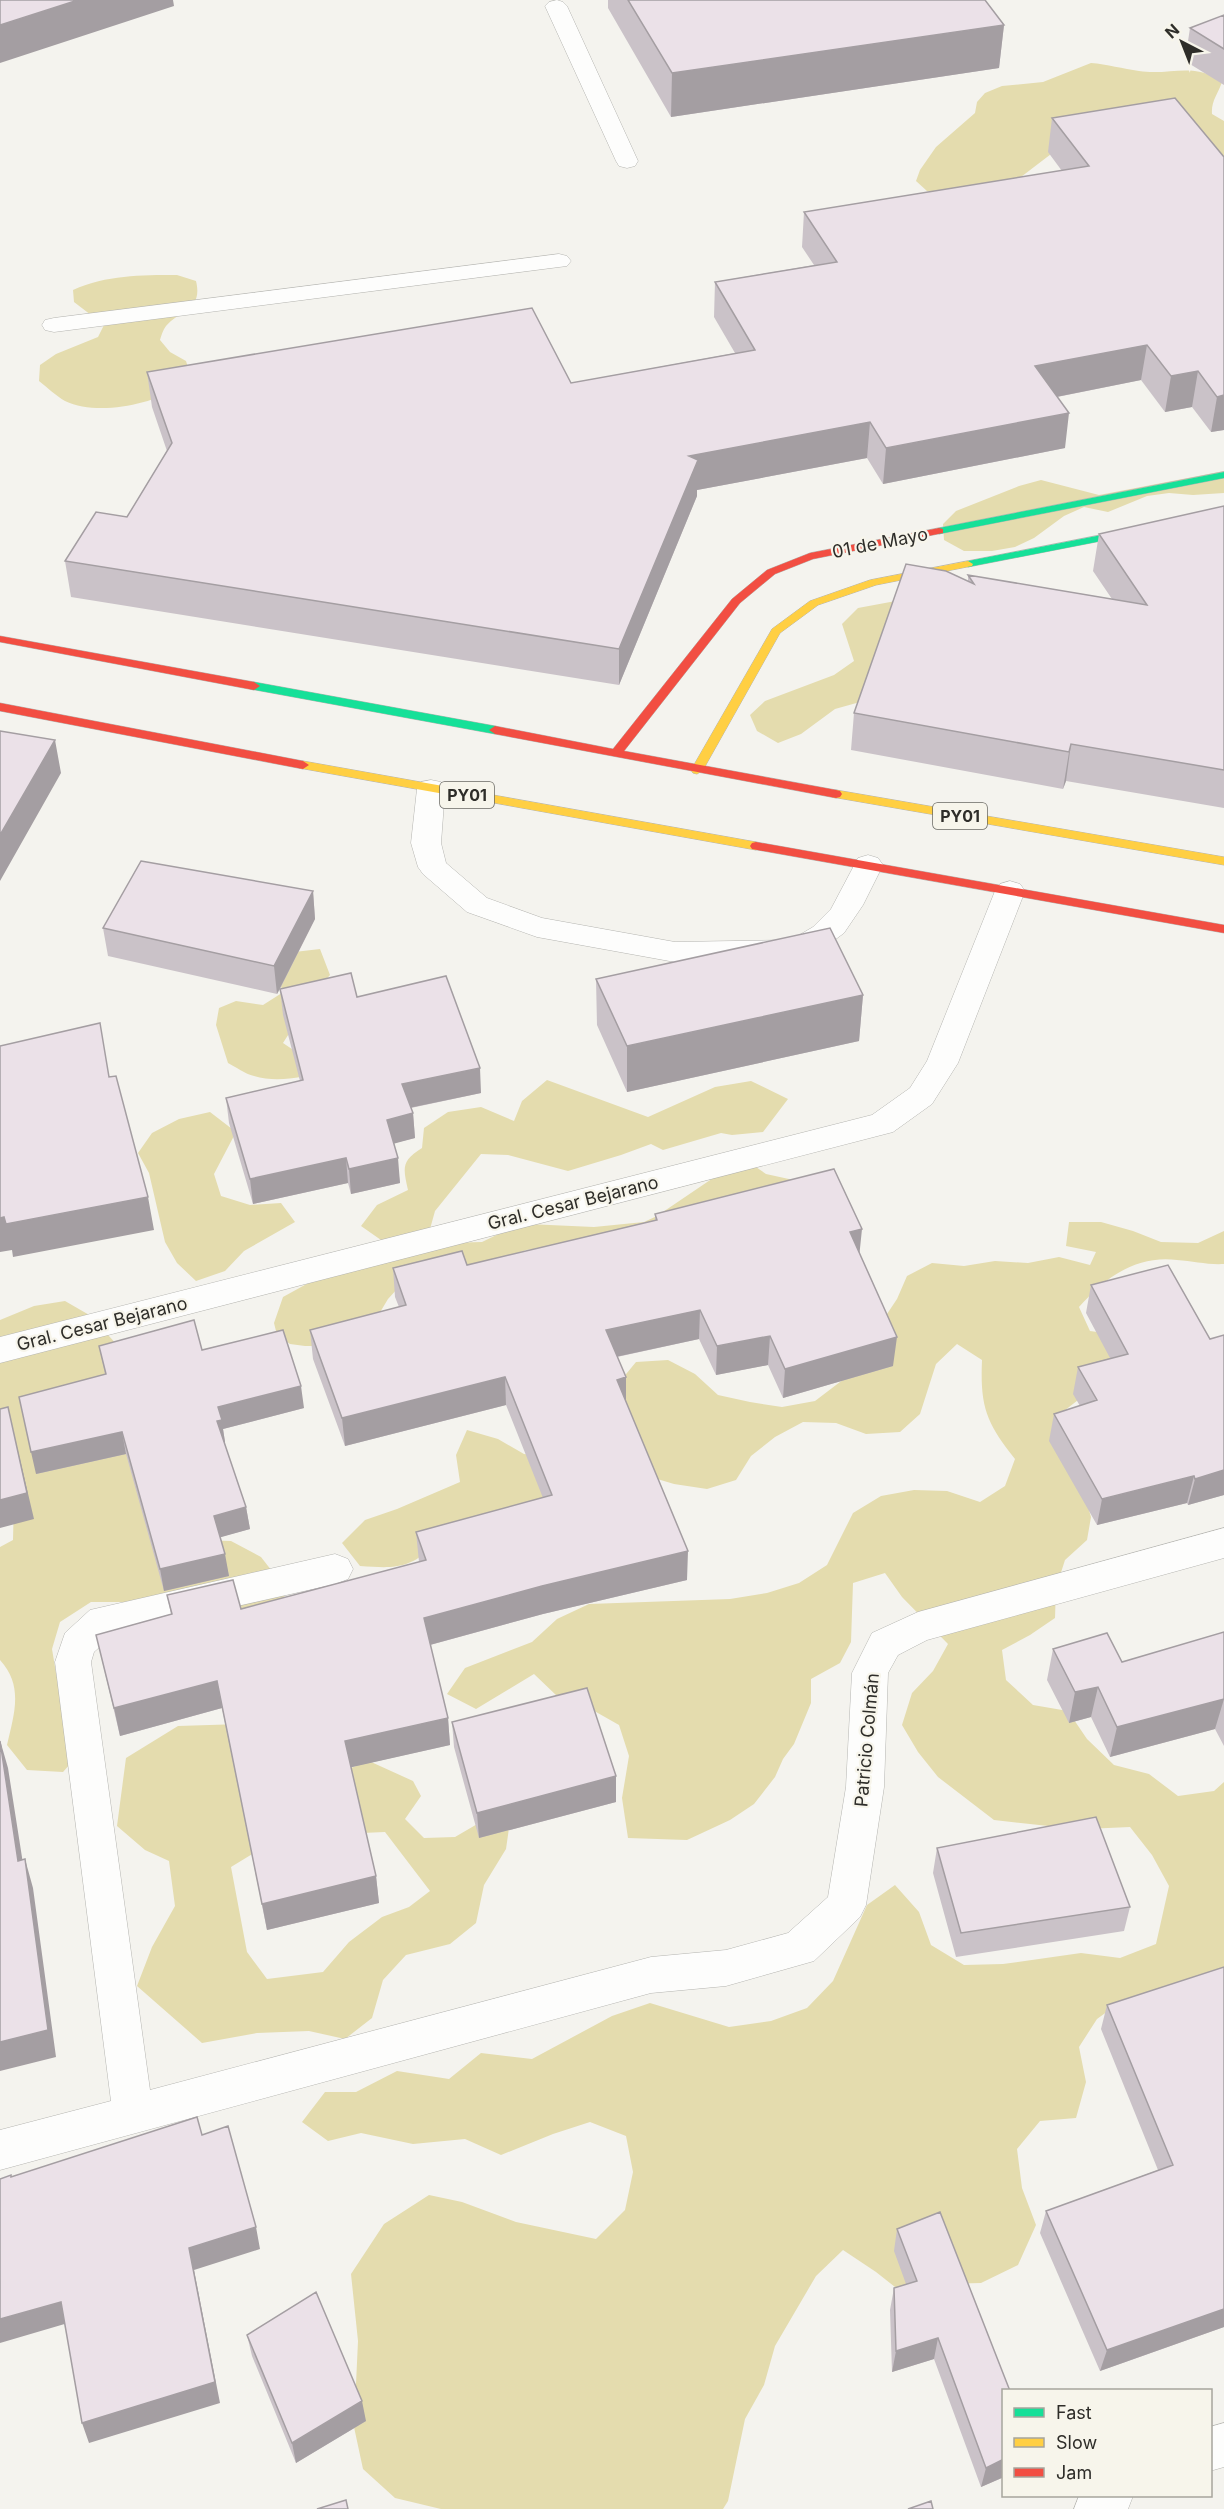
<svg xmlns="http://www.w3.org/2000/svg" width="1224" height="2509" font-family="Inter,sans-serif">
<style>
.forest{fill:#e4dcae}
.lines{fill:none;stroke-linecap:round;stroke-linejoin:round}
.lane-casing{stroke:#b5b5b1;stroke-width:1}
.street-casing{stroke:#b5b5b1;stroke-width:1}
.fast-casing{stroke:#b5b5b1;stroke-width:1}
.slow-casing{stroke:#b5b5b1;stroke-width:1}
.jam-casing{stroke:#b5b5b1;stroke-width:1}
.lane{fill:#fdfdfc;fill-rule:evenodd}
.street{fill:#fdfdfc;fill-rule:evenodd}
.fast{fill:#16e098;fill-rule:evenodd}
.slow{fill:#ffcf43;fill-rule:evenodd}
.jam{fill:#f24e42;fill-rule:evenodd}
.wall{fill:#cac2c8}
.shaded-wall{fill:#a49ea2}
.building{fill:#ebe1e8;stroke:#a49ea2;stroke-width:1.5}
.labels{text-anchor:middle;stroke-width:4.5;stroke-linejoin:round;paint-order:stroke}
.shield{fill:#f7f5eb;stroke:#6a6963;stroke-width:1.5}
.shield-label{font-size:16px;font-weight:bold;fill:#2e2d29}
.street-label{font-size:18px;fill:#2e2d29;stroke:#f7f5eb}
</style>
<rect width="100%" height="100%" fill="#f4f3ee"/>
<!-- forest -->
<path class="forest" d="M1091,63C1107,64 1123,69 1139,71C1170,76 1194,61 1222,82C1218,94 1211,101 1212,114L1224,121V240L1055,151L1008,187L950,199L927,191L916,181L920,170L936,147L975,113L977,102L985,93L1002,86L1043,82Z
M177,275L196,281C203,310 181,309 166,326C163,330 161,336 160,340L170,352L186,361L190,374C187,379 183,385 178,388C149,405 97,416 65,401C56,396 47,387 39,381L40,365L56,354L98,337L104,325L74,302L73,290C107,275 140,275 177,275Z
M1224,471V493L1193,495L1169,493L1147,496L1108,512L1084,507L1064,516L1034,538L1015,547L992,551H964L944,540L943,524L956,511L1019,486L1041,480L1099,495Z
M901,600L860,702L835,709L801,734L778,743L757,731L750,715L765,701L834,675L854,661L842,624L858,608Z
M320,949L330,975L317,990L283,1043L326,1072C303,1077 277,1083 254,1076C245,1074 236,1067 228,1063L216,1025L219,1008L236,1001L263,1005L285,991L268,975L286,953Z
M547,1080L648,1117L715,1087L751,1081L788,1099L763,1132L732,1135L721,1133L663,1150L651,1144L621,1155L568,1171L508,1155L481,1154L435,1211L430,1229L381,1240L361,1226L377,1205L408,1190C403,1168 401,1161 422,1148L424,1128L448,1112L481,1107L514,1121L522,1101Z
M210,1112L236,1132L214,1174L221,1196L250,1205L281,1203L295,1222L244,1251L225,1271L196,1281L177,1263L165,1242L149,1173L138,1153L152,1133L179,1119Z
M753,1165L766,1174L798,1181L577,1243L526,1250L483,1266L398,1288L388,1299L367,1334L339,1346H305L290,1344L277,1335L274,1323L283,1297L312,1281L448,1243L482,1242L511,1228L527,1224L594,1227L644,1222L657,1216L722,1172Z
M1069,1222H1101L1133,1231L1161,1242L1198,1243L1224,1231V1264C1208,1265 1193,1261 1177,1260C1135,1255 1105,1278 1079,1307L1090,1331L1119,1335L1154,1312L1082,1397L1060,1414L1091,1517L1087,1540L1065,1560L1056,1588L1055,1618L1030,1635L1002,1650L1006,1680L1033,1705L1068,1711L1087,1739L1114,1765L1149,1774L1178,1796L1214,1791L1224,1782V2004L1200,1994L1126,1998L1097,2019L1079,2047L1086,2082L1076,2118L1040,2121L1017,2149L1022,2188L1036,2225L1018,2265L981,2283L942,2284L909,2298L876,2272L843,2250L816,2276L775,2346L764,2385L745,2419L728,2501L723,2509H441L395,2498L363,2469L354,2427L358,2341L351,2274L384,2224L429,2195L462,2202L516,2222L596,2239L625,2210L633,2172L626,2136L590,2122L553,2134L501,2155L465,2139L413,2144L361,2133L328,2141L302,2122L325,2092H356L397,2071L449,2079L481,2053L532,2059L612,2016L650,2003L729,2027L771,2021L807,2008L833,1981L867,1905L895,1885L919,1912L931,1945L964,1965L1003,1964L1081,1953L1120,1958L1156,1944L1169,1886L1152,1855L1130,1827L1019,1832L1067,1828L994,1820L938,1777L918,1752L902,1725L912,1693L933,1671L948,1644L902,1597L885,1573L853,1583L851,1642L840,1663L811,1679V1703L794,1744L783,1759L775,1777L754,1804L730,1820L687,1840L628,1838L622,1798L629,1756L619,1725L589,1708L557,1696L534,1674L476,1709L447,1694L465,1668L532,1642L557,1619L589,1604L730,1599L767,1593L799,1583L827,1565L853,1513L881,1496L914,1490L947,1491L980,1502L1005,1486L1015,1459C986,1423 980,1406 982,1360L957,1344L936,1364L920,1414L900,1432L866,1434L836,1423L803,1422L775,1437L751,1456L736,1480L707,1489L674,1484L644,1475L432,1548C406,1570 392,1568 360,1566L342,1543L365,1520L397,1509L460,1482L456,1455L467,1430L498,1439L524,1454L557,1458L636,1362L668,1360L695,1374L718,1395L750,1402L782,1407L815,1401L861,1366L869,1341L897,1299L907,1276L932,1263L964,1266L995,1261L1028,1263L1059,1257L1090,1265L1096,1252L1066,1246Z
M65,1301L91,1316L127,1356L110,1450L141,1458L196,1540L231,1541L261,1557L282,1584L288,1614L125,1602H91L60,1622L52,1649L56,1673L86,1746L63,1772L27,1770L7,1745C14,1714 24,1686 0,1660V1547L13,1540L15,1459L0,1454V1320L34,1306Z
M241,1724L267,1845L231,1867L247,1952L267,1979L323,1972L349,1942L382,1917L409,1907L430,1891L385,1832L339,1834L338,1773L369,1761L413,1781L421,1796L405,1819L424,1838L455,1837L491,1816L510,1821L506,1849L484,1885L476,1923L450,1944L406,1955L383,1980L372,2018L345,2039L309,2031L257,2033L202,2043L137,1986L152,1947L175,1906L169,1861L145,1850L117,1826L126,1758L178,1726Z"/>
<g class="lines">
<defs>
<path id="lane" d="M557,0L563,2L567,6L638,161L635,166L627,168L619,166L616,161L545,6L549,2Z
M559,254L567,256L571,261L567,266L54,332L45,330L42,325L45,320L54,318Z
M431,780L441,782L445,789L441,843L446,863L487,898L542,918L675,942L791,940L813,927L831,909L858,858L868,855L878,858L883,865L863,905L844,933L821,950L806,957L795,960L675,962L537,937L467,912L423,874L418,867L411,843L417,789L421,782Z"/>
<path id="street" d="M1010,881L1020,884L1025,891L958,1063L932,1104L893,1132L0,1363V1337L872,1115L910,1088L927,1061L995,891L1000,884Z
M1224,1528V1558L927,1640L898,1655L888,1673L884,1787L866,1905L860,1917L814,1961L726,1986L651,1993L0,2170V2130L111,2101L55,1662L65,1633L90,1610L335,1554L348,1559L353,1569L348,1579L335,1584L114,1634L94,1652L91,1662L150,2090L651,1957L726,1950L788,1933L828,1897L846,1787L852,1673L872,1633L918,1612Z
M1224,2423V2467L1210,2471V2427Z
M1079,2496H1133L1128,2509H1074Z"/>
<path id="fast" d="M1224,472V478L939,534L934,531L939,528Z
M1224,511V517L968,567L963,564L968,561Z
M254,682L495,726L501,730L495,734L250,689L248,686Z"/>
<path id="slow" d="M968,561L973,564L972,566L876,585L818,605L780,633L703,770L697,774L693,773L691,770L772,629L810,601L870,580Z
M303,761L756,842L762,846L756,850L299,768L297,765Z
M836,790L1224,857V865L832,797L830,794L832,791Z"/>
<path id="jam" d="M939,528L943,529V533L813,559L775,574L740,603L624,751L836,790L840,791L842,794L840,797L836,798L495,734L489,730L495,726L613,749L732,599L767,570L810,553Z
M0,636L254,682L260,686L254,690L0,642Z
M0,703L303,761L309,765L303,769L0,711Z
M756,842L1224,925V933L752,849L750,846L752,843Z"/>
</defs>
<!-- lane casing -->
<use href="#lane" class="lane-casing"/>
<!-- street casing -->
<use href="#street" class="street-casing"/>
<!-- fast casing -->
<use href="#fast" class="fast-casing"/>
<!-- slow casing -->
<use href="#slow" class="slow-casing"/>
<!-- jam casing -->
<use href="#jam" class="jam-casing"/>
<!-- lane -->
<use href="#lane" class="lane"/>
<!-- street -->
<use href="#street" class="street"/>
<!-- fast -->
<use href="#fast" class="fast"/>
<!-- slow -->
<use href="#slow" class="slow"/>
<!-- jam -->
<use href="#jam" class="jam"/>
</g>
<!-- wall -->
<path class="wall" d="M608,0H985L1004,25L999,68L671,117L608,8Z
M1224,15V85L1185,61L1190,28Z
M1052,118L1224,157V430L1211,432L1192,407L1165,412L1141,380L1057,397L1065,448L883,484L867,458L697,490V496L619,685L71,597L65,561L127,517L167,451L152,407L147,372L571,383L735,353L714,317L715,282L814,265L802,247L804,212L1062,171L1048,152Z
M1224,506V808L1066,781L1063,789L851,750L854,713L968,581V575L1112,599L1093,571L1099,534Z
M313,891L315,919L280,989L357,997L481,1093L411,1108L413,1113L415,1138L394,1143L400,1183L351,1194L348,1183L253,1204L229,1123L226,1098L300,1081L283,1015L280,989L277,994L108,956L103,928Z
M596,979L863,995L859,1041L627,1092L597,1025Z
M655,1214L859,1253L893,1366L783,1398L768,1365L716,1375L699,1339L617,1357L626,1401L687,1580L543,1614L430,1645L448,1718L450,1745L351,1767L376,1876L379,1903L267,1930L222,1708L120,1736L96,1635L171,1614L167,1595L241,1609L419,1562L416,1532L543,1498L506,1405L345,1446L313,1359L310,1330L399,1307L395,1297L393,1268L467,1265L655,1220Z
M1091,1285L1210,1339L1224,1335V1495L1188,1505L1187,1503L1097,1525L1049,1441L1054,1414L1080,1406L1073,1394L1078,1367L1110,1358L1086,1313Z
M99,1346L202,1350L304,1408L223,1429L225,1442H224L246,1507L250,1529L220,1537L229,1576L164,1591L126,1454L36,1474L105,1374Z
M1224,1632V1746L1215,1729L1110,1757L1091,1717L1069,1723L1047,1680L1053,1649L1122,1662Z
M452,1722L616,1802L479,1838L454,1747Z
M937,1848L1130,1907L1124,1931L956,1957L933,1873Z
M1224,1967V2327L1100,2371L1040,2233L1046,2211L1158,2170L1101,2029L1107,2005Z
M897,2229L1004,2477L981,2487L934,2359L892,2372L890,2310L894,2288L906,2284L894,2251Z
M247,2335L366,2421L296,2463L252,2356Z"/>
<!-- shaded-wall -->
<path class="shaded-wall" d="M78,0H173L174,6L0,63V25Z
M1004,25L999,68L671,117L672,73Z
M1147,345L1141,380L1031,402L1035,366Z
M1198,371L1192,407L1165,412L1171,376Z
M1224,395V430L1211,432L1217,397Z
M1069,413L1065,448L883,484L886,448Z
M870,422L867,458L697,490V496L619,685V649L689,456Z
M55,740L61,773L0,881V835Z
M1071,744L1066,781L1063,789L1069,752Z
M313,891L315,919L277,994L274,966Z
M863,995L859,1041L627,1092V1046Z
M480,1068L481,1093L404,1109L402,1084Z
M413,1113L415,1138L389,1145L387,1120Z
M346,1158L348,1183L253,1204L250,1179Z
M398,1158L400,1183L351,1194L349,1169Z
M148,1197L154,1230L13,1257L12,1250L0,1252V1218Z
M862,1229L859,1258L850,1232Z
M700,1310L699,1339L606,1359V1330Z
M770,1336L768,1365L716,1375L717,1346Z
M897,1337L893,1366L783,1398L785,1369Z
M505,1377L506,1405L345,1446L342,1418Z
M626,1377V1406L617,1380Z
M301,1386L304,1408L223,1429L225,1442L221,1443L217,1421L218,1407Z
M122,1432L126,1454L36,1474L31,1452Z
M14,1434L34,1519L0,1528V1500Z
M1224,1470V1495L1188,1505L1195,1479Z
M1194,1476L1187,1503L1097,1525L1102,1499Z
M246,1507L250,1529L218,1538L214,1516Z
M688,1551L687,1580L543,1614L426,1646L424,1618L542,1586Z
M225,1554L229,1576L164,1591L160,1569Z
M217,1681L222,1708L120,1736L114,1708Z
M1098,1687L1091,1717L1069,1723L1075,1692Z
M1224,1699L1215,1729L1110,1757L1117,1727Z
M448,1718L450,1745L348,1768L345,1741Z
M0,1740L8,1768L27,1889L18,1861Z
M616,1776V1802L479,1838L477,1813Z
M25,1859L33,1888L56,2057L0,2071V2042Z
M376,1876L379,1903L267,1930L262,1904Z
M256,2227L260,2249L194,2270L220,2403L89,2443L82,2423L189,2248Z
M61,2302L68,2323L0,2343V2319Z
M1224,2309V2327L1100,2371L1107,2350Z
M938,2338L934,2359L892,2372L896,2351Z
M362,2401L366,2421L296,2463L292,2443Z
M1004,2459V2477L981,2487L986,2468Z"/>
<!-- building -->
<path class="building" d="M0,0H78L0,25Z
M628,0H985L1004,25L672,73Z
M1224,15V49L1190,28Z
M1175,98L1224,157V395L1217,397L1198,371L1171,376L1147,345L1035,366L1069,413L886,448L870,422L689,456L698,460L619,649L65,561L96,512L127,517L172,443L147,372L532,308L571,383L755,350L715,282L837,262L804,212L1089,166L1052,118Z
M1224,506V770L1071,744L1069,752L854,713L906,564L946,571L974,584L968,575L1147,605L1099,534Z
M0,731L55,740L0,835Z
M141,861L313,891L274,966L103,928Z
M830,928L863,995L627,1046L596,979Z
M351,973L357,997L446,976L480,1068L402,1084L413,1113L387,1120L398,1158L349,1169L346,1158L250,1179L226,1098L303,1080L280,989Z
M100,1023L109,1077L116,1076L148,1197L6,1224L4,1217L0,1218V1046Z
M834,1169L862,1229L850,1232L897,1337L785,1369L770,1336L717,1346L700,1310L606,1330L626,1377L617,1380L688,1551L542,1586L424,1618L448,1718L345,1741L376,1876L262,1904L217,1681L114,1708L96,1635L172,1614L167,1595L233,1580L241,1609L426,1560L416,1532L552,1495L505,1377L342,1418L310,1330L406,1305L393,1268L462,1251L467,1265L657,1220L655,1214Z
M1168,1265L1210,1339L1224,1335V1470L1195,1479L1194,1476L1102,1499L1054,1414L1097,1400L1078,1367L1128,1354L1091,1285Z
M194,1320L202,1350L283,1330L301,1386L218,1407L222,1420L217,1421L246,1507L214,1516L225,1554L160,1569L122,1432L31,1452L19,1397L106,1374L99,1346Z
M8,1407L27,1493L0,1500V1409Z
M1224,1632V1700V1699L1117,1727L1098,1687L1075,1692L1053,1649L1107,1633L1122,1662Z
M587,1688L616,1776L477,1813L452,1722Z
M0,1741L18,1861L25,1859L48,2030L0,2042Z
M1096,1817L1130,1907L961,1933L937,1848Z
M1224,1967V2309L1107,2350L1046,2211L1173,2165L1107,2005Z
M197,2117L202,2135L228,2126L256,2227L189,2248L215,2382L82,2423L61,2302L0,2319V2179L11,2175V2177Z
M940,2212L1010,2391H1004V2459L986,2468L938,2338L896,2351L894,2288L917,2281L897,2229Z
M316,2292L362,2401L292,2443L247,2335Z
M346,2500L348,2509H317Z
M931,2501L933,2509H908Z"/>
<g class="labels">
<!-- shield labels -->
<g class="shield">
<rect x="440" y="782" width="54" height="26" rx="4.5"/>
<rect x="933" y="803" width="54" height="26" rx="4.5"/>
</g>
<g class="shield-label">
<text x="467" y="801">PY01</text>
<text x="960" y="822">PY01</text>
</g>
<!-- street labels -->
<g class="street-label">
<text transform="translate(880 543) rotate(-11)" y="6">01 de Mayo</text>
<text transform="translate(573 1203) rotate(-14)" y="6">Gral. Cesar Bejarano</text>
<text transform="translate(102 1324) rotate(-14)" y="6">Gral. Cesar Bejarano</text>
<text transform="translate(867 1740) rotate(-85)" y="6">Patricio Colmán</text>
</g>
</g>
<!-- legend -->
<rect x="1002" y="2389" width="210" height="108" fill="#f7f5eb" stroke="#a7a59d" stroke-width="1.5"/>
<rect x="1014" y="2408" width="30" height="9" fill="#16e098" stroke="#a7a59d" stroke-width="1.5"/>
<text x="1056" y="2419" font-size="18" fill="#2e2d29">Fast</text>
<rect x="1014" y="2438" width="30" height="9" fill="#ffcf43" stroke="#a7a59d" stroke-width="1.5"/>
<text x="1056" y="2449" font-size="18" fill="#2e2d29">Slow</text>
<rect x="1014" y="2468" width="30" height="9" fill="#f24e42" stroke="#a7a59d" stroke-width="1.5"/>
<text x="1056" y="2479" font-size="18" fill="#2e2d29">Jam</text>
<!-- north arrow -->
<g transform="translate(1182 42) rotate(318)" stroke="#f7f5eb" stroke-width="4.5" paint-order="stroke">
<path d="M0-4.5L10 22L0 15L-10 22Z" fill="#2e2d29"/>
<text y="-9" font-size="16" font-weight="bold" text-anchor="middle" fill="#2e2d29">N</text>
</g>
</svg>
